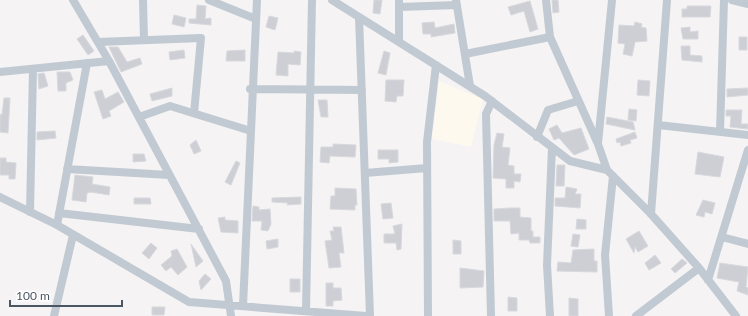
<svg xmlns="http://www.w3.org/2000/svg" width="748" height="316" font-family="Lato,sans-serif">
<style>
.commercial{fill:#fdf9ef}
.building{fill:#cdcfd5;stroke:#d7d9de}
.lines{fill:none;stroke-linecap:round;stroke-linejoin:round}
.street{stroke:#c1cad2;stroke-width:8}
</style>
<rect width="100%" height="100%" fill="#f5f3f3"/>
<!-- commercial -->
<path class="commercial" d="M439,81L483,99L471,147L432,139Z"/>
<!-- building -->
<path class="building" d="M374,0H382L380,14L373,13Z
M552,0H558L559,12L553,13Z
M530,1L538,29L530,32L524,11L511,15L508,7Z
M197,5L206,6L205,19L211,18V25L189,23V19H196Z
M687,6H711L710,17H682V9H687Z
M174,15L186,18L184,27L172,24Z
M269,16L278,18L275,30L266,27Z
M434,22L435,28L454,24L455,33L431,37V34H423L422,23Z
M635,22L642,24L641,27L646,28L647,41L635,42L632,56L623,54L625,44L618,43L619,25L634,26Z
M690,27V32L698,31V39H683L681,28Z
M83,35L94,51L88,55L77,39Z
M739,37H747V50H739Z
M681,46H690V55L702,56V62L682,60Z
M109,47H118L127,62L140,58L142,64L121,72Z
M184,50L185,58L170,60L169,52Z
M245,50V61H226L227,51Z
M294,51L301,52L300,65L288,64V76L276,75L278,52L294,53Z
M384,51L390,53L386,75L378,73Z
M57,72H70L73,80L66,83V91H58Z
M44,73L48,86L39,89L38,74Z
M386,80H404L403,96H397L396,102L385,101Z
M638,80L650,81L649,96L637,95Z
M172,88V96L152,101L150,94Z
M748,88V95L727,97V89Z
M102,90L105,99L118,92L124,102L109,111L111,116L103,119L94,92Z
M4,98H10L8,133L0,132V114L2,115Z
M318,100H327L328,117H321Z
M629,109L637,110L636,121L628,120Z
M726,110H742L741,124H748V129L730,127L731,116H726Z
M607,117L633,122L635,130L606,124Z
M557,125L562,133L581,128L589,149L574,155L559,138L554,140L549,129Z
M55,131L56,138L37,140V132Z
M635,132L637,138L630,140L631,143L621,146L620,142L617,143L616,139Z
M497,133L504,134L502,147L510,148L508,165L514,166V174H521L520,182L514,181V188H506V179L493,178L494,145Z
M196,140L201,151L194,154L190,145Z
M333,144L356,145L355,157L330,156L329,163L320,162L321,147H333Z
M378,150H398V162L389,163V159H378Z
M698,152L724,157L720,177L695,174Z
M133,154H144L146,161L133,162Z
M0,158H6V162L16,163L15,179H9V175H0Z
M236,161L240,163L231,185L225,182Z
M557,165H565L564,186H556Z
M75,175L93,177L92,184L110,187L109,195L91,192L87,193L86,202L72,200Z
M566,187L577,189L575,194H581L580,208L555,206V198H565Z
M335,188L356,189L357,205H355V210L330,209L331,196H335Z
M301,197V204L287,205L288,203L272,202V198Z
M134,198H150L151,204H134Z
M703,200L715,203L712,214L705,212L704,217L696,215Z
M391,203L393,218L383,219L381,204Z
M253,206L259,207V210L270,209L271,224L268,231L261,230L262,221H252Z
M510,208H520V217L531,218V231H533V237H540V243H530L529,240H519V233L511,234L510,221H494V209Z
M225,217V220L238,221V233L221,232L218,218Z
M577,219L586,220V229H576Z
M402,224L401,249L397,250L396,243H384V234H395L393,226Z
M333,227H341L344,253H339L341,267L329,268L325,241L332,240L330,231H334Z
M639,231L648,246L638,252L635,247L634,253L626,239Z
M573,234L580,235L578,247L571,246Z
M278,239V247L267,249L266,241Z
M453,240L461,241V254H453Z
M151,243L157,248L149,259L142,253Z
M191,244L203,261L196,267Z
M177,249L187,267L178,275L171,267L166,271L161,265L172,256L171,251Z
M594,249V261H597V272L557,271L558,262L571,263L573,250Z
M655,255L661,263L649,270L645,263Z
M682,259L687,263L675,273L671,269Z
M720,263L748,267L746,287L748,288V295L737,291L739,282L717,278Z
M460,268L484,271L483,287L460,288Z
M205,274L211,279L201,290L199,281Z
M290,279H300V292H290Z
M326,283H333V288H341L342,300L333,301V306H326Z
M508,297L517,298V311H508Z
M569,298L578,299V316H569Z
M152,307H165L164,315H152Z"/>
<g class="lines">
<!-- street -->
<path class="street" d="M73,0L109,61L226,281L231,316
M143,0L144,40
M209,0L256,19
M332,0L485,96L570,161L607,170
M399,0V42
M456,0L470,86
M546,0L550,37L598,144L607,170L651,214L699,268L736,316
M732,0L748,4
M399,7L457,5
M359,17L370,316
M98,42L201,38L194,113
M465,54L550,37
M0,72L109,61
M250,89L362,90
M139,117L170,106L251,131
M658,125L748,135
M720,132L724,0
M537,137L548,110L578,101
M598,143L612,0
M67,169L169,175
M365,173L427,168
M0,197L57,225L189,302L366,316
M30,212L33,69
M59,213L199,229
M651,214L667,0
M57,225L87,63
M722,237L748,244
M708,280L748,150
M243,306L257,0
M306,311L312,0
M54,316L73,235
M428,316L427,142L436,65
M491,316L486,114L492,101
M550,316L547,265L552,148
M609,316L605,255L613,176
M636,316L699,268"/>
</g>
<!-- scale -->
<path d="M10 300v6h112v-6" fill="none" stroke="#4a5661" stroke-width="2"/>
<text x="16" y="300" font-size="12" fill="#4a5661" stroke="#ffffff" stroke-width="3" paint-order="stroke">100 m</text>
</svg>
